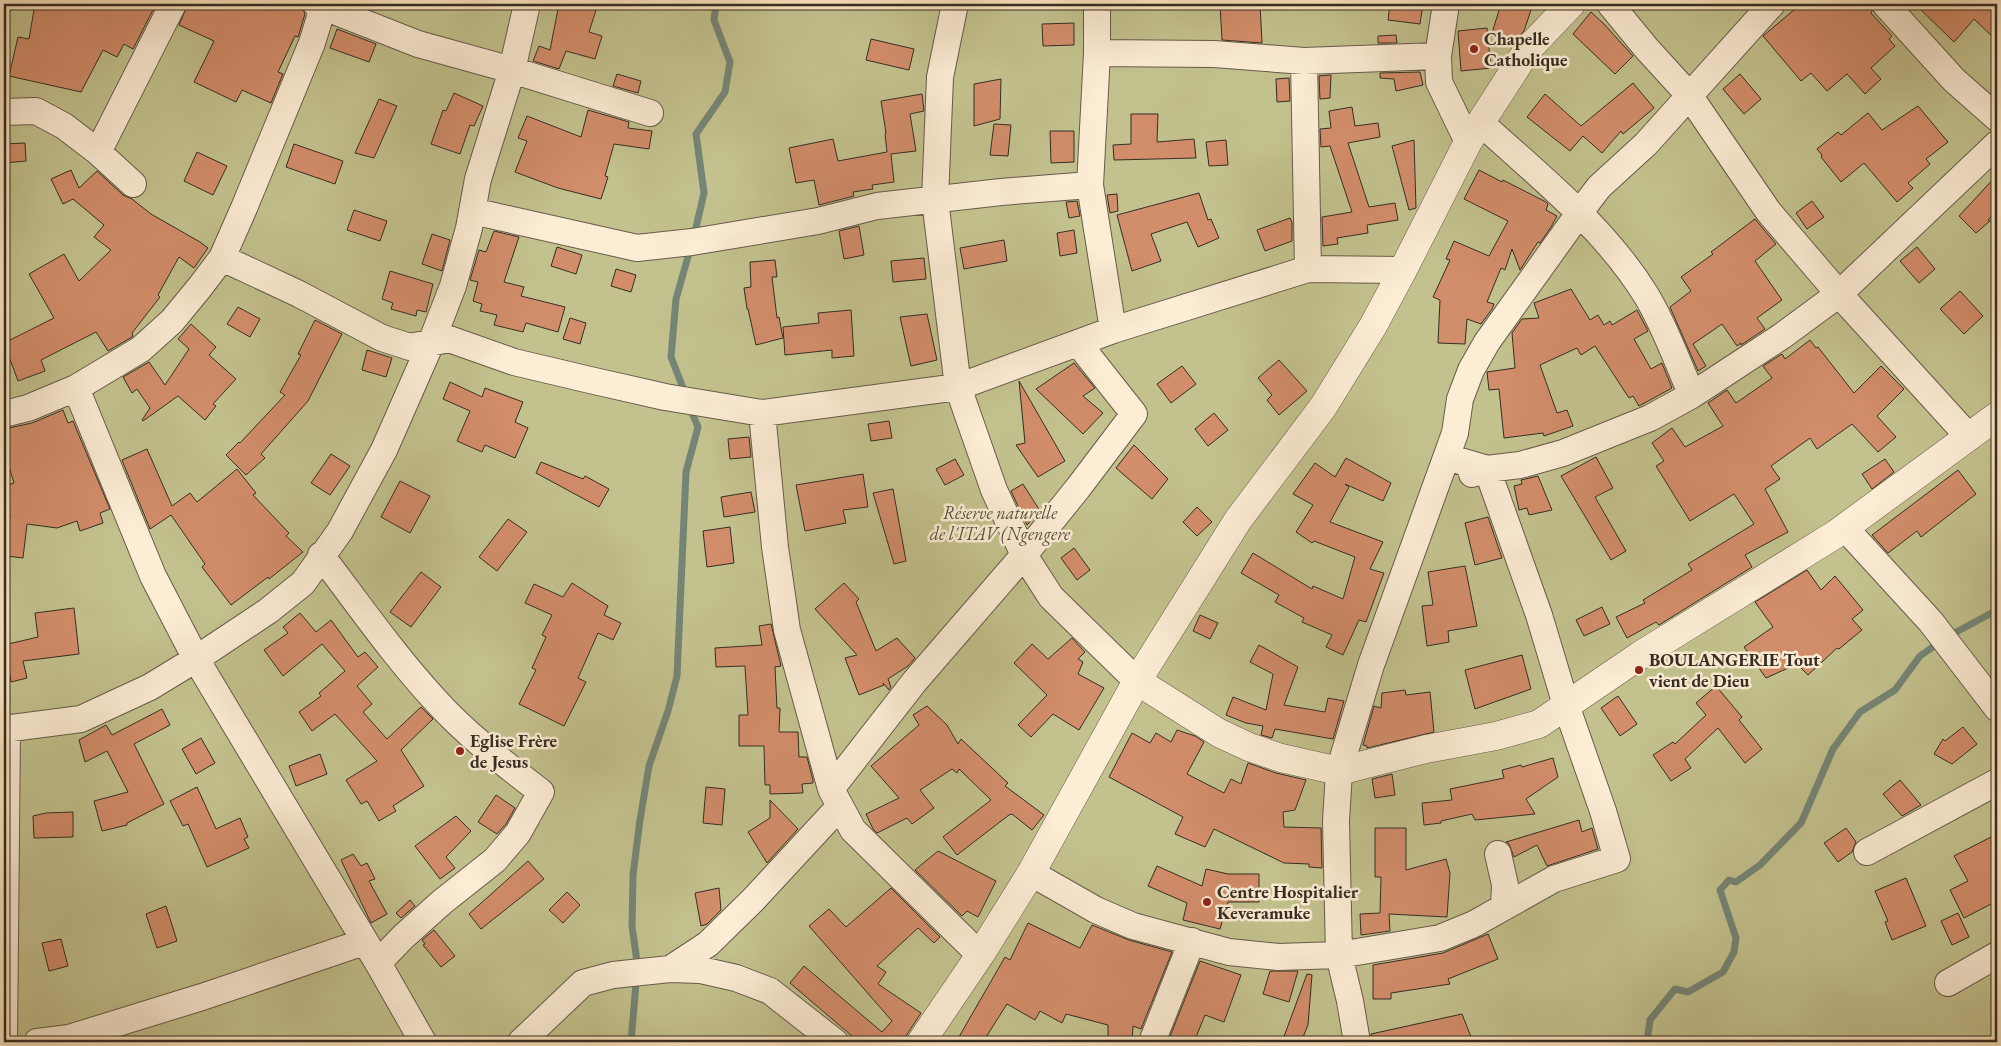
<svg xmlns="http://www.w3.org/2000/svg" width="2001" height="1046" font-family="'EB Garamond',serif">
<style>
.green{fill:#c3c28e;stroke:#7c7858}
.lines{fill:none;stroke-linecap:round;stroke-linejoin:round}
.stream{stroke:#758575;stroke-width:7}
.building{fill:#d28d6a;stroke:#352d23}
.minor-casing{stroke:#665b4a;stroke-width:28}
.tertiary-casing{stroke:#665b4a;stroke-width:29}
.minor{stroke:#fcedd5;stroke-width:26}
.tertiary{stroke:#fcedd5;stroke-width:28}
.poi-dot{fill:#8f2418;stroke:#fcedd5;stroke-width:2}
.labels{text-anchor:middle;stroke-width:5;stroke-linejoin:round;paint-order:stroke}
.poi-label{font-size:18px;font-weight:bold;fill:#352d23;stroke:#fcedd5;text-anchor:start}
.park-label{font-size:18px;font-style:italic;fill:#58523e;stroke:#fcedd5}
</style>
<rect width="100%" height="100%" fill="#fbe4bf"/>
<filter id="stains"><feTurbulence type="fractalNoise" baseFrequency=".004" numOctaves="4"/><feColorMatrix values="0 0 0 0 .2 0 0 0 0 .09 0 0 0 0 .02 0 0 0 .5 -.17"/></filter>
<radialGradient id="worn" r=".72"><stop offset=".6" stop-color="#630" stop-opacity="0"/><stop offset="1" stop-color="#630" stop-opacity=".3"/></radialGradient>
<!-- green -->
<path class="green" d="M4,4H1997V1042H4Z"/>
<g class="lines">
<!-- stream -->
<path class="stream" d="M694,236L704,193L696,134L725,92L730,62L714,20L716,4
M685,393L671,357L676,299L691,246
M1949,636L1997,610
M637,962L632,926L633,875L640,820L649,766L668,711L677,676L686,472L698,427L690,408
M631,1042L636,983
M1647,1042L1650,1020L1675,989L1688,992L1723,972L1734,952L1736,938L1720,890L1729,880L1736,882L1760,865L1801,823L1833,749L1860,712L1895,690L1920,656L1940,642"/>
</g>
<!-- building -->
<path class="building" d="M35,4H156L133,49L124,44L117,57L103,50L81,92L9,76L18,37L29,39Z
M188,4H301L305,14L298,37L295,36L278,72L283,74L271,103L242,90L236,102L194,82L214,41L179,25Z
M559,4H598L589,32L602,36L595,59L566,51L559,69L533,61L539,46L550,50Z
M1220,4H1260L1262,43L1222,40Z
M1390,4H1423L1420,24L1388,20Z
M1501,4H1533L1524,31L1513,43L1491,36Z
M1801,4H1870L1872,11L1871,13L1892,36L1889,39L1895,46L1871,68L1881,79L1865,94L1847,74L1827,91L1811,73L1801,81L1763,36Z
M1915,4H1997V41L1974,19L1954,42Z
M1591,12L1604,24L1633,56L1615,74L1573,34Z
M1074,23V45L1043,46L1042,24Z
M1487,28L1491,68L1461,71L1458,31Z
M337,29L376,44L369,62L330,48Z
M1396,35L1397,43H1378V36Z
M871,39L914,49L909,70L866,60Z
M1420,72L1423,85L1396,91L1394,79L1380,78V73Z
M617,74L641,81L638,93L613,86Z
M1740,74L1761,99L1744,114L1723,89Z
M1331,75L1330,98L1320,99L1319,76Z
M1289,78L1290,101L1277,102L1276,79Z
M1001,79L1000,119L974,126V84Z
M1633,83L1654,108L1623,134L1621,131L1602,153L1583,136L1570,151L1527,117L1545,94L1581,126Z
M454,93L483,106L474,126L470,125L460,154L431,144L443,110L446,111Z
M922,94L924,111L910,114L916,151L891,154L894,182L872,185L873,189L853,192L854,196L819,205L814,180L796,183L789,148L833,139L838,161L887,152L885,134L886,133L881,101Z
M379,99L397,106L374,158L355,153Z
M1918,106L1948,142L1926,159L1930,164L1908,183L1913,188L1897,202L1864,163L1841,182L1821,157L1822,155L1817,149L1838,132L1841,135L1868,113L1882,130Z
M1352,107L1355,126L1378,123L1380,137L1348,143L1369,207L1395,203L1398,220L1367,225L1368,233L1337,238L1338,244L1323,246L1322,217L1352,212L1330,146L1321,147L1320,129L1331,128L1329,111Z
M588,110L629,122L628,128L652,131L649,149L614,144L605,176L608,177L601,199L558,188L515,172L527,141L518,138L527,116L581,137Z
M1131,114H1158L1157,142L1194,139L1196,158L1114,160L1113,145L1131,144Z
M994,124L1011,125L1008,156L990,155Z
M1050,131H1074V162L1051,163Z
M1226,140L1228,165L1209,166L1206,142Z
M1414,140L1416,208L1409,210L1392,146Z
M25,143L26,161L4,163V144Z
M294,144L343,161L335,184L286,167Z
M197,152L227,166L213,195L184,181Z
M71,170L79,188L97,171L123,195L132,199L151,214L200,242L208,248L194,268L179,257L158,295L160,297L132,333L133,336L132,337L108,351L96,332L41,360L45,371L18,381L4,343L54,318L29,274L64,254L79,281L111,250L94,237L104,225L73,199L63,204L51,179Z
M1479,170L1502,182L1503,180L1546,202L1548,204L1546,210L1557,216L1551,227L1540,243L1538,242L1520,270L1512,249L1505,270L1501,268L1487,302L1494,304L1492,309L1481,324L1467,319L1465,344L1438,343L1440,300L1433,297L1450,260L1446,259L1454,241L1489,256L1508,221L1464,199Z
M1997,175V210L1988,220L1990,221L1976,233L1959,216Z
M1199,193L1208,220L1211,219L1219,238L1198,247L1187,222L1151,234L1161,261L1132,271L1117,215Z
M1117,194L1118,211L1110,213L1107,195Z
M1077,201L1080,216L1069,218L1066,202Z
M1812,201L1824,217L1807,229L1796,213Z
M354,210L387,221L380,241L347,230Z
M1290,218L1292,222V241L1265,251L1257,230Z
M1755,219L1776,244L1755,261L1782,300L1757,318L1765,329L1741,345V343L1737,346L1722,324L1693,344L1706,366L1698,371L1670,307L1691,291L1681,277L1713,254L1711,252Z
M859,226L864,255L844,259L839,231Z
M1074,230L1077,253L1060,256L1057,233Z
M494,231L519,237L504,282L524,287L521,296L565,307L558,332L526,323L523,332L494,325L497,315L480,311L482,304L473,301L478,282L470,280L479,250L486,252Z
M432,234L450,240L442,271L422,264Z
M1004,240L1007,261L964,269L960,248Z
M557,247L582,255L576,274L551,266Z
M1917,247L1935,269L1919,283L1900,261Z
M924,258L926,279L893,282L891,261Z
M775,260L777,277H772L777,318L779,317L783,338L756,345L748,309H747L744,288L751,287L750,262Z
M616,269L636,275L631,292L611,286Z
M390,271L433,284L426,312L417,310L416,316L391,309L393,303L382,299Z
M1571,289L1590,320L1598,315L1604,325L1610,321L1612,325L1637,310L1648,331L1634,339L1651,369L1662,363L1672,388L1639,406L1633,396L1629,398L1595,346L1581,355L1577,348L1540,365L1557,413L1567,410L1573,426L1544,436L1543,433L1504,438L1499,389L1489,390L1487,372L1515,368L1512,333L1522,319L1539,318L1534,303Z
M1960,291L1983,316L1964,334L1940,309Z
M238,307L260,319L250,337L227,324Z
M851,310L854,356L832,358V350L785,355L783,327L819,323L818,313Z
M927,314L937,360L911,366L900,317Z
M570,318L586,323L580,344L563,339Z
M315,320L342,334L308,401L261,454L265,458L246,475L226,455L239,442L240,443L285,395L280,392L301,355L298,354Z
M191,324L216,347L209,355L236,379L213,404L216,406L205,420L178,396L143,421L142,420L150,408L137,389L132,393L123,377L149,362L165,385L189,349L178,339Z
M1810,340L1816,348L1818,347L1854,393L1881,366L1904,389L1877,416L1896,437L1878,452L1852,424L1817,449L1810,438L1771,466L1780,479L1765,489L1788,532L1745,555L1752,567L1659,625L1656,622L1627,638L1616,617L1645,603L1643,600L1692,570L1688,564L1754,524L1734,494L1690,521L1656,466L1664,461L1652,443L1672,428L1685,447L1723,426L1708,403L1727,390L1736,403L1772,378L1763,366L1782,354L1785,359Z
M367,350L392,358L386,377L362,370Z
M1279,360L1307,391L1279,415L1267,400L1272,395L1258,378Z
M1074,363L1095,388L1083,396L1103,413L1083,434L1036,389Z
M1182,366L1196,384L1171,403L1157,384Z
M1019,381L1065,461L1038,477L1016,445L1025,443Z
M450,382L482,397L485,388L523,402L515,422L528,428L515,458L485,445L482,452L457,441L470,411L443,399Z
M63,410L68,423L73,421L110,509L100,513L103,523L80,531L77,521L57,528L27,524L23,558L6,556L10,515H4V486L14,483L4,451V429L32,423Z
M1214,413L1228,430L1208,446L1195,429Z
M889,421L892,438L871,441L868,424Z
M749,437L751,457L730,459L728,439Z
M1134,445L1168,479L1152,499L1116,468Z
M147,449L172,506L190,493L197,502L237,469L256,493L253,495L289,533L286,536L303,552L269,579L268,577L231,605L202,567L205,564L171,515L150,529L122,460Z
M331,454L350,466L330,495L311,483Z
M1596,457L1613,488L1595,497L1626,551L1611,560L1561,476Z
M1346,458L1391,483L1383,501L1345,484L1349,487L1330,522L1383,542L1370,569L1384,573L1366,622L1359,620L1343,655L1326,647L1332,635L1302,622L1304,618L1275,602L1279,595L1241,573L1253,553L1312,589L1313,586L1343,599L1355,557L1314,541L1312,543L1296,532L1313,505L1293,494L1315,463L1335,477Z
M955,459L964,475L945,485L936,469Z
M1885,459L1894,472L1872,489L1862,474Z
M541,462L583,479L585,476L609,489L599,507L536,473Z
M1958,470L1976,494L1921,537L1917,531L1888,553L1872,535Z
M863,474L868,507L843,510L846,523L805,531L796,485Z
M1538,476L1552,510L1529,515L1527,508L1519,510L1514,486L1522,484L1521,480Z
M400,481L430,496L410,533L381,517Z
M1023,484L1040,511L1027,525L1011,491Z
M893,489L906,561L894,564L873,493Z
M751,492L755,512L724,517L721,497Z
M1197,507L1212,522L1197,536L1183,522Z
M1488,517L1502,558L1475,565L1465,523Z
M508,519L527,532L497,571L479,557Z
M730,527L734,563L707,567L703,531Z
M1074,548L1090,570L1077,580L1061,558Z
M1465,566L1477,626L1448,631L1449,642L1427,646L1422,606L1433,605L1428,572Z
M1807,570L1821,590L1835,576L1863,610L1852,619L1862,630L1839,649L1837,648L1808,675L1797,664L1766,678L1744,647L1773,627L1755,602Z
M421,572L441,587L411,627L390,612Z
M572,583L608,606L604,615L621,623L613,640L598,633L578,678L586,682L564,726L519,704L536,670L532,668L546,637L542,635L552,615L525,603L534,584L563,597Z
M844,583L859,599L856,602L876,651L897,638L915,658L908,666L888,679L891,687L889,690L883,683L884,685L859,695L845,658L857,655L815,609Z
M1602,607L1610,624L1584,636L1576,620Z
M74,608L79,654L23,661L27,678L11,682L4,645L38,637L35,613Z
M300,613L316,632L331,620L358,657L365,652L378,667L357,686L372,704L363,712L387,739L421,707L433,719L401,750L424,786L393,806L396,811L379,821L367,801L361,804L346,780L377,761L335,714L312,731L299,712L321,696L319,693L345,671L322,644L283,676L264,650L288,633L283,627Z
M1200,615L1218,623L1210,639L1193,631Z
M771,624L781,666L775,667L777,708H780L779,732H798L799,757H807L813,780V783L802,784L803,793L770,794V785H765L764,746H739V715H748L745,666L716,667L715,648L762,645L759,626Z
M1072,638L1085,652L1078,659L1083,662L1078,674L1104,688L1079,730L1053,714L1031,737L1018,725L1047,695L1014,663L1032,644L1048,659Z
M1259,645L1298,667L1284,705L1325,712L1328,698L1344,701L1333,739L1275,729L1272,738L1261,735L1263,726L1246,723L1226,715L1233,697L1266,710L1273,674L1250,662Z
M1522,655L1531,689L1475,709L1465,670Z
M1716,686L1742,717L1739,720L1762,749L1745,763L1718,728L1685,759L1691,768L1671,781L1653,755L1673,742L1675,744L1706,715L1696,703Z
M1405,690L1406,695L1430,692L1434,732L1367,748V746L1363,745L1374,706L1381,708L1382,693Z
M1618,696L1637,724L1620,736L1601,708Z
M927,706L947,725L958,744L961,739L1008,783L1005,786L1044,815L1032,830L1012,814L1009,815L957,855L943,837L991,800L959,769L957,773L952,769L920,790L934,808L912,824L907,818L877,833L873,829L866,814L899,798L871,766L919,725L913,715Z
M162,709L170,725L134,744L164,804L127,823V825L102,831L94,801L128,792L107,751L85,762L79,740L106,725L112,735Z
M1963,727L1977,744L1952,764L1934,754L1943,739L1945,741Z
M1177,730L1195,736L1204,742L1187,774L1224,793L1231,779L1241,784L1248,763L1276,773L1306,780L1295,810L1283,812L1284,827L1321,828L1322,868L1309,867V864L1284,863L1214,829L1205,847L1175,834L1183,817L1109,777L1132,733L1150,743L1156,733L1171,742Z
M201,738L215,763L196,774L182,749Z
M320,754L327,774L296,786L289,766Z
M1553,758L1558,777L1526,799L1535,814L1475,820L1472,814L1441,821V823L1424,825L1422,803L1452,800L1450,789L1504,778L1502,770L1521,765L1522,767Z
M1392,774L1395,795L1375,798L1372,779Z
M1900,780L1921,805L1902,816L1883,794Z
M197,787L216,829L240,818L248,837L244,839L249,848L207,867L188,824L183,826L170,801Z
M706,787L725,789L722,825L703,823Z
M496,795L515,808L506,824L497,834L478,822Z
M770,800L798,829L767,863L748,832L770,818Z
M73,812V837L34,838L33,816L46,813Z
M456,816L471,831L446,857L455,868L440,879L415,846Z
M1579,820L1582,832L1592,828L1598,849L1547,866L1537,845L1514,857L1509,844L1506,842Z
M1375,828H1406V870L1446,859L1450,873L1447,917L1389,914L1390,931L1361,935L1360,914L1380,913L1381,877H1375Z
M1846,828L1856,842L1852,852L1838,862L1824,843Z
M1997,834V901L1964,918L1950,890L1968,881L1954,856Z
M938,851L996,881L978,917L967,911L962,916L915,870Z
M353,854L361,866L367,863L375,879L369,881L387,914L371,923L341,860Z
M528,861L544,879L481,929L469,914Z
M1157,866L1202,886L1206,869L1228,874H1259V902H1228L1220,929L1183,920L1187,903L1148,886Z
M1906,878L1926,926L1892,940L1885,922L1888,921L1875,891Z
M719,888L721,910L707,924L701,926L695,893Z
M891,888L940,937L934,943L918,928L877,966L886,972L878,984L921,1013L902,1042H859L790,983L804,966L882,1032L892,1021L809,926L829,909L846,927Z
M567,892L580,905L563,923L549,910Z
M410,900L415,906L401,918L396,913Z
M166,906L177,941L157,948L146,914Z
M1958,913L1969,937L1952,945L1941,921Z
M1028,923L1080,948L1092,925L1129,940L1172,952L1141,1029L1133,1026L1132,1042H1108V1025L1066,1014L1062,1023L1040,1011L1035,1020L1007,1004L983,1042H956L1005,957L1010,960Z
M434,930L455,956L441,967L423,945L425,944L422,940Z
M1488,934L1498,959L1448,979L1450,984L1391,993V999H1373V965L1443,953Z
M61,939L68,966L49,971L42,943Z
M1200,961L1241,975L1224,1022L1205,1015L1194,1042H1176L1169,1039Z
M1270,971H1298L1289,1002L1263,994Z
M1307,974L1312,975L1308,1025L1301,1042H1282Z
M1462,1014L1473,1042H1372L1371,1034Z"/>
<g class="lines">
<defs>
<path id="minor" d="M316,4L418,44L512,70L650,113
M955,4L940,77L935,200L958,387L994,490L1024,555L1051,597L1137,681
M1097,4V53L1090,185L1113,330
M1446,4L1438,56L1439,82L1468,142
M1610,4L1647,49L1689,95L1768,211L1839,294L1969,437
M1885,4L1954,80L1997,118
M1097,53L1214,54L1304,61L1438,56
M1304,61L1308,269
M4,112L36,111L64,126L98,152L133,184
M1481,123C1540,177 1604,227 1646,295C1665,326 1677,362 1692,395
M98,152L173,4
M472,211L637,248L692,242L818,221L877,206L1001,192L1090,185
M222,258L299,294L382,338L410,347L449,339L514,362L590,380L665,397L762,413L958,387L1113,330L1308,269L1403,270
M76,388L153,576L196,659L378,963L423,1042
M762,413L775,547L787,630L831,789L853,830L980,955
M4,414L28,408L76,388L141,349L172,321L200,287L222,258L244,208L312,43L324,4
M1472,474L1487,469L1520,465L1563,453L1650,418L1692,395L1782,336L1839,294L1997,144
M1845,528L1931,622L1997,708
M321,555C359,605 395,657 437,702C468,736 505,764 541,792L518,833L495,860L442,902L403,937L378,963
M4,729L81,719L150,687L196,659L268,611L303,583L340,531L384,450L431,343L453,286L469,228L478,179L512,70L527,4
M831,789L915,681L1024,555L1078,488L1134,414L1078,343
M1867,852L1997,782
M1498,854L1505,885L1504,906
M1031,873L1096,910L1133,926L1229,952L1278,957L1339,955L1440,938L1474,924L1554,879L1617,859L1603,811L1566,705L1539,615L1487,469L1447,457
M670,969L708,944L753,900L840,806
M1948,983L1997,955
M4,1042L7,729
M37,1042L69,1038L202,997L364,942
M521,1042L583,983L613,975L670,969L701,970L736,978L770,991L835,1042
M1152,1042L1192,941
M1357,1042L1350,1001L1339,955L1336,821L1339,771L1371,665L1455,433L1460,399L1471,370L1487,342L1580,212L1599,187L1646,144L1772,4"/>
<path id="tertiary" d="M1137,681L1219,733L1249,747L1281,758L1339,771L1426,749L1496,736L1539,724L1639,656L1836,534L1997,416
M921,1042L980,955L1031,873L1137,681L1238,520L1323,407L1373,326L1403,270L1468,142L1528,49L1571,4"/>
</defs>
<!-- minor casing -->
<use href="#minor" class="minor-casing"/>
<!-- tertiary casing -->
<use href="#tertiary" class="tertiary-casing"/>
<!-- minor -->
<use href="#minor" class="minor"/>
<!-- tertiary -->
<use href="#tertiary" class="tertiary"/>
</g>
<!-- markers -->
<g class="poi-dot">
<circle cx="1474" cy="49" r="5"/>
<circle cx="1639" cy="670" r="5"/>
<circle cx="460" cy="751" r="5"/>
<circle cx="1207" cy="902" r="5"/>
</g>
<g class="labels">
<!-- poi labels -->
<g class="poi-label">
<text x="1484" y="45">Chapelle<tspan x="1484" dy="21">Catholique</tspan></text>
<text x="1649" y="666">BOULANGERIE Tout<tspan x="1649" dy="21">vient de Dieu</tspan></text>
<text x="470" y="747">Eglise Frère<tspan x="470" dy="21">de Jesus</tspan></text>
<text x="1217" y="898">Centre Hospitalier<tspan x="1217" dy="21">Keveramuke</tspan></text>
</g>
<!-- park labels -->
<g class="park-label">
<text x="1000" y="519">Réserve naturelle<tspan x="1000" dy="21">de l'ITAV (Ngengere</tspan></text>
</g>
</g>
<!-- margin -->
<rect width="2001" height="1046" fill="none" stroke="#fbe4bf" stroke-width="20"/>
<rect x="5" y="5" width="1991" height="1036" fill="none" stroke="#352d23" stroke-width="2.5"/>
<rect x="10" y="10" width="1981" height="1026" fill="none" stroke="#352d23"/>
<rect width="100%" height="100%" filter="url(#stains)"/>
<rect width="100%" height="100%" fill="url(#worn)"/>
</svg>
